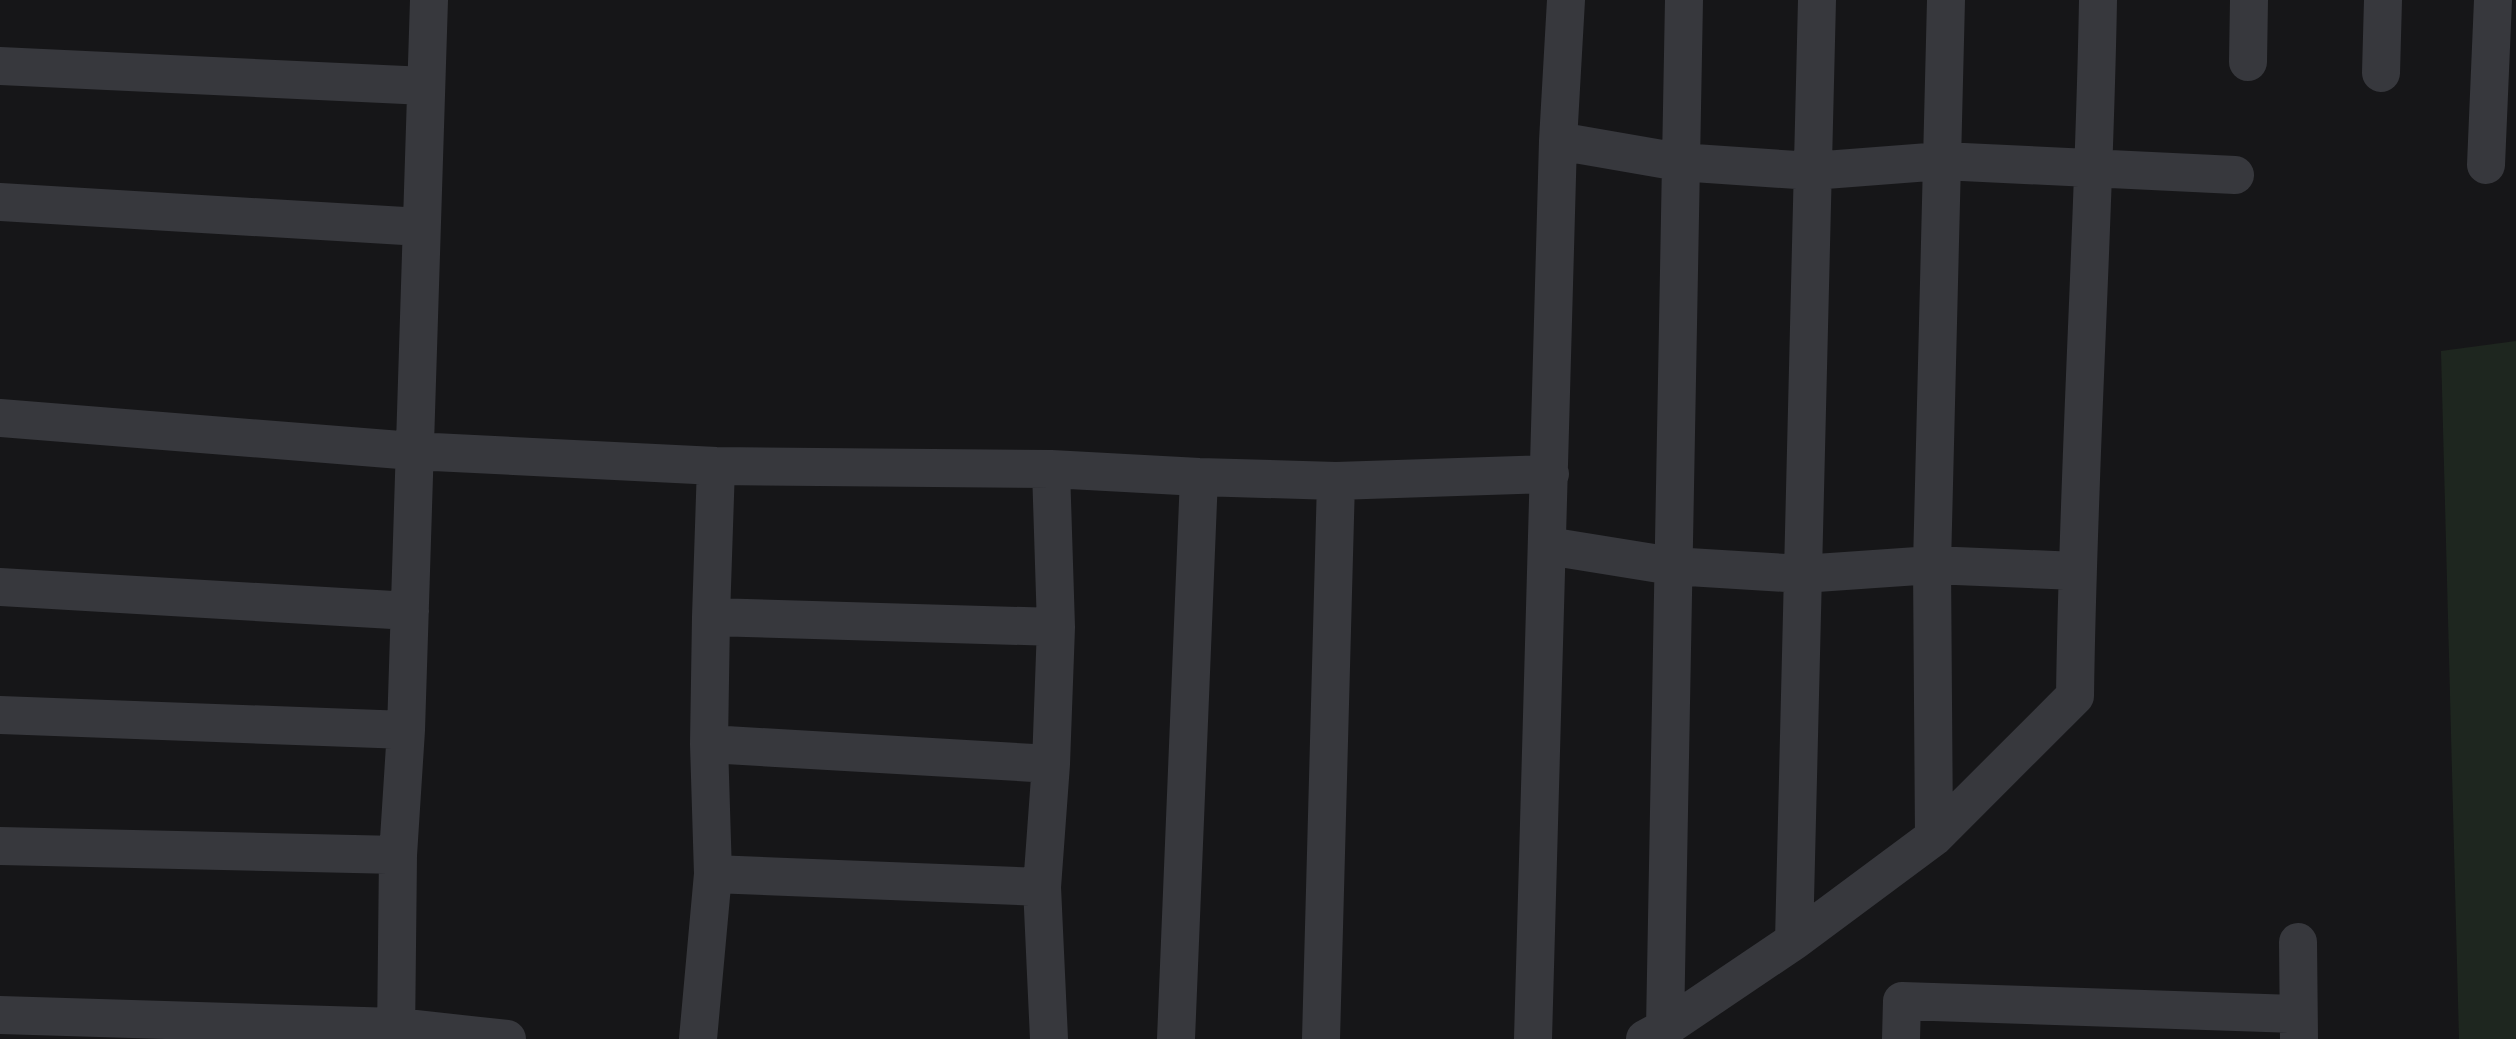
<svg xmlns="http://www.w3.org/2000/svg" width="2516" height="1039" font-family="'DM Sans',sans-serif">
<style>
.green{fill:#1e261f}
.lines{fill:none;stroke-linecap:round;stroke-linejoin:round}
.street{stroke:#37383d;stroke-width:38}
</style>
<rect width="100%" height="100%" fill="#161618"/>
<!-- green -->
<path class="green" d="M2516,341V1039H2459L2441,351Z"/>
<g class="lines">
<!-- street -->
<path class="street" d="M2248,62L2249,0
M0,66L426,86
M2381,73L2383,0
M1558,141L1679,162L1812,171L1942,161L2235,175
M2486,165L2493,0
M0,202L421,227
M0,418L413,451L716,466L1051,469L1199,477L1336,481L1550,474
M1548,546L1672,566L1802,574L1932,565L2077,571
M0,587L410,611
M711,617L1056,627
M0,715L406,730
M709,744L1051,764
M1934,837L1932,565L1946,0
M0,846L398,855
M713,874L1042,887
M1794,941L1817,0
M2298,942L2299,1039
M0,1015L397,1027L507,1039
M1665,1028L1684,0
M396,1039L398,855L406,730L429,0
M698,1039L713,874L709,744L711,617L716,466
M1049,1039L1042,887L1051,764L1056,627L1051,469
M1176,1039L1199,477
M1321,1039L1336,481
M1533,1039L1558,141L1566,0
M1645,1039L1665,1028L1794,941L1934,837L2075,696C2078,464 2094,232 2098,0
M1901,1039L1902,1001L2298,1014"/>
</g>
</svg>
